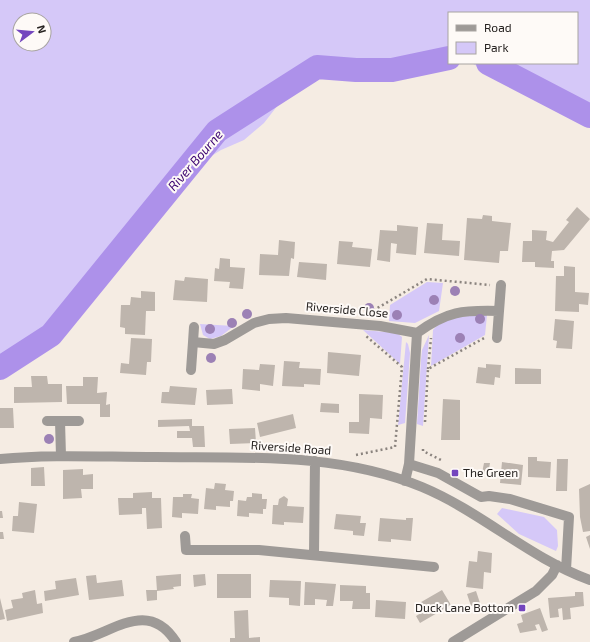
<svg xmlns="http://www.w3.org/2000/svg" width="590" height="642" font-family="'Exo 2',sans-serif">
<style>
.green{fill:#d5c8f8;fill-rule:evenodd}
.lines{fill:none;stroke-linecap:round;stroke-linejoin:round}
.river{stroke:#ad91ea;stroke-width:24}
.building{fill:#beb5ad}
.path{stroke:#8b847f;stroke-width:2.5;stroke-dasharray:2 3;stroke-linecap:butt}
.minor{stroke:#9e9a97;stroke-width:10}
.tree{fill:#9c81b5}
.poi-dot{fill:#7446be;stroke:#fefaf7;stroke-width:1.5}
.labels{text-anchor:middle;stroke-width:4;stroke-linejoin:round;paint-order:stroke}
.street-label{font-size:12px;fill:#272321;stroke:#fefaf7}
.poi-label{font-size:12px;fill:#272321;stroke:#fefaf7;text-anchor:start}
.water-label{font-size:13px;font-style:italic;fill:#3b0471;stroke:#fefaf7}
</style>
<rect width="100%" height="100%" fill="#f5ece3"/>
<!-- green -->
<path class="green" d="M0,0H590V125L548,101L471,63H577V13H449V63H460L392,75L318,73L285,96L264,123L244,140L221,150L197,165L187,153L65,302L44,326L0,356ZM20,20H44V44H20Z
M427,282L443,283L439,311L415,323L389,321L390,305Z
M487,315L485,335L431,366L433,330C446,315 469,316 487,315Z
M200,324L234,326L221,336L210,339L203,335Z
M363,330L397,333L402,337L400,364Z
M429,335L423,426L417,424L421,360L422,350Z
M406,342L408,344L410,353L405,423L398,425Z
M502,508L544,517L557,530L558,546L556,551L519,534L497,514Z"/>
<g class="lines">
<!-- river -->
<path class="river" d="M488,63L590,116
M0,368L51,335L217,131L317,67L356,70H392L449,58"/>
</g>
<!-- building -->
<path class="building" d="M577,207L590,219L564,250L552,251L551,261H554V268L535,267V262H522L523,241H532V230L547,231L546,240L553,242L569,222L566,220Z
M483,215L492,216V221L511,223L508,251H500L499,263L464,260L467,218L482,219Z
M427,223L443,224L442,240L460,241L459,256L424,253Z
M397,225L418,227L416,255L396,253L397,244L391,243L390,262L377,260L380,230L397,231Z
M279,240L295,242L294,259L291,258L289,276L259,275L260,254L278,255Z
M339,241L353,242L352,247L372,249L370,267L337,264Z
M220,258L230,259V267L245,268L243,289L229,288L230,282L214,281L215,268L219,269Z
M299,262L327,264L326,280L297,277Z
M564,266L575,267V292L589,293L588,305L579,304V312L555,311L556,276H564Z
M185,277L208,279L207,302L173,300L175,280L184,281Z
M141,291L155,292V311H146L145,335L125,334V328L120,327L121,305H130L131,297L141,298Z
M555,319L574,321L572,349L556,348L557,341L553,340Z
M131,338L152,339L151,362H147L146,375L120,373L121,363L129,364Z
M328,352L361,355L359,376L327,373Z
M284,361L300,362L299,368L321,369L320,385L304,384V387L282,386Z
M260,364L275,365L273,386L260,384V391L242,389L243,369L259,370Z
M486,364L501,365L500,378L495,377L494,385L476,383L478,367L486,368Z
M515,368L541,369V384H515Z
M31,376H47L48,384H62V402L14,403V387H32Z
M83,377H98L97,393L107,392L106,405L110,404V417H100V404H67L66,386H83Z
M170,386L197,388L195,405L161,403L162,392H169Z
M232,389L233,404L207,405L206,390Z
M359,394L383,395L382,419L370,418L369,434L349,433V422H359Z
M443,399L460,400V440H441Z
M321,403L339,404V413L320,412Z
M0,408H13L14,428H0Z
M293,414L296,428L260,437L257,423Z
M192,419V426H204L205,447H193L192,438H177V431H190L189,426L158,427V420Z
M255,428L256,443L230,444L229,429Z
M528,457H537V461L551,462L550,478L528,477Z
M557,459H568L567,491H556Z
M502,462L523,465L521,485L500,483Z
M484,463H490L488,474L482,473Z
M44,467L45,486H31V468Z
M83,469V475L93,474V489H81L82,498L63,499V470Z
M215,483L226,484L225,490L234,491L233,501H230V507L216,506V510L204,509L206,488L214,489Z
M590,484V531L583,532L580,517L579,489Z
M152,492V498H161L162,528L147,529L146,508H142V514L119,515L118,498H133V493Z
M252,493L262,494V499H267L266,509H263V514L249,513V517L237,516L238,500L246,501L247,497H252Z
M183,494H192L191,498L199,499L198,514L182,513V518L172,517L173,497H183Z
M284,496L288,499L287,506L304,507L303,523L284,522V525L272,524L273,505H278L279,499Z
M19,502L37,504L34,533L12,531L13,516H18Z
M0,511H2L3,518H0Z
M336,514L361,516L360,523H366L364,536L353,535V531L334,529Z
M380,518L406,520V518H413L411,541L391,539V542L378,541Z
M0,532H3L4,539H0Z
M590,535V549L586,537Z
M478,551L492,553L491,573L484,572L483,589L466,587L469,561L477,562Z
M181,574V586L173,587L174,589L157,591L156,576Z
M205,574L206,585L194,587L193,575Z
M217,574H251V598H217Z
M96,575L97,583L122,580L124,596L89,600L86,576Z
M76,578L79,595L45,601L44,591L56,589L55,581Z
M270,580L301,581L300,606L289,605V598L269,597Z
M305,582L336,584L333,606H326L327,600L315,599V605H304Z
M340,585L366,586V593H370V609H352L353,601H340Z
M35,590L37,604L42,603L43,613L7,621L5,610L13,608L11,600L23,598L22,593Z
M146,590H157V600L147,601Z
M442,590L451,605L420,623L416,616L421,613L416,605Z
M476,591L480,603L471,606L467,594Z
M575,592H583L584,606L570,608L571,619L563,620L562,608L558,609L559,617L550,618L548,598L575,596Z
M0,598L5,619L0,620Z
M376,600L406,602L405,619L375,617Z
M540,608L548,630L542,632L539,624L535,625L537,630L520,633L517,624L523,622L521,615Z
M248,610L249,638L260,637V642H230V638H235L234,611Z"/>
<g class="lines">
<!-- path -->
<path class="path" d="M369,313L427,279L490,285
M428,369L431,338
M425,422L428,369L486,337
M423,449V451L443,461
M356,455L395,447L402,367L366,336"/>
<!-- minor -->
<path class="minor" d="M497,338L499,311
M193,342L194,327
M191,370L193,342L214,344L225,340L254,323L269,319L286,318L380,326L417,333C447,311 463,310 499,311L501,285
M47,421H60
M61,456L60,421H79
M0,459C52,454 103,457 155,457C245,458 337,452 422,487C482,512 529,558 590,580
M409,464L438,473L481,497L489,496L510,499L569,517L566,570
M405,481L409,464L417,333
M185,536L186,550H259L434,567
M314,555L315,461
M74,642C110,636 147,596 176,642
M453,642L536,591L552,575L557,565"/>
</g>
<!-- trees -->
<g class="tree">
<circle cx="455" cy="291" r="5"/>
<circle cx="434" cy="300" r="5"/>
<circle cx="369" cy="308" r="5"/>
<circle cx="247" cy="314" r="5"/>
<circle cx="397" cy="315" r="5"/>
<circle cx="480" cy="319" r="5"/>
<circle cx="232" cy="323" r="5"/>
<circle cx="210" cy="329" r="5"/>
<circle cx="460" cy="338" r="5"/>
<circle cx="211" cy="358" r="5"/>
<circle cx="49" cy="439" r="5"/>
</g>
<!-- markers -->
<g class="poi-dot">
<rect x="451" y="469" width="8" height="8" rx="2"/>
<rect x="518" y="604" width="8" height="8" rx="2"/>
</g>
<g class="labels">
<!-- street labels -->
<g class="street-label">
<text transform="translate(347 310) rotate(5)" y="4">Riverside Close</text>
<text transform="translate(291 448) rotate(4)" y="4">Riverside Road</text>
</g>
<!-- poi labels -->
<g class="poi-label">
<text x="463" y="477">The Green</text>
<text x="514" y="612" text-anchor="end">Duck Lane Bottom</text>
</g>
<!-- water labels -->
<g class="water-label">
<text transform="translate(195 160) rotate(-49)" y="5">River Bourne</text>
</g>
</g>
<!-- legend -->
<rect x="448" y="12" width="130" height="52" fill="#fefaf7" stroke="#a8a4a1"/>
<rect x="456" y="25" width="20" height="6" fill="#9e9a97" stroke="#a8a4a1"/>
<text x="484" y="32" font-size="12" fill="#272321">Road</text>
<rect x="456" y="42" width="20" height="12" fill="#d5c8f8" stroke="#a8a4a1"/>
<text x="484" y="52" font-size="12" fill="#272321">Park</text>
<!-- north arrow -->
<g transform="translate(32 32) rotate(74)"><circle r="19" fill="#fefaf7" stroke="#a8a4a1"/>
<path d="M0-3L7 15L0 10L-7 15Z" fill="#7446be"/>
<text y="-6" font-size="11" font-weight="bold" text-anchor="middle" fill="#272321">N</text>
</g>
</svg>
